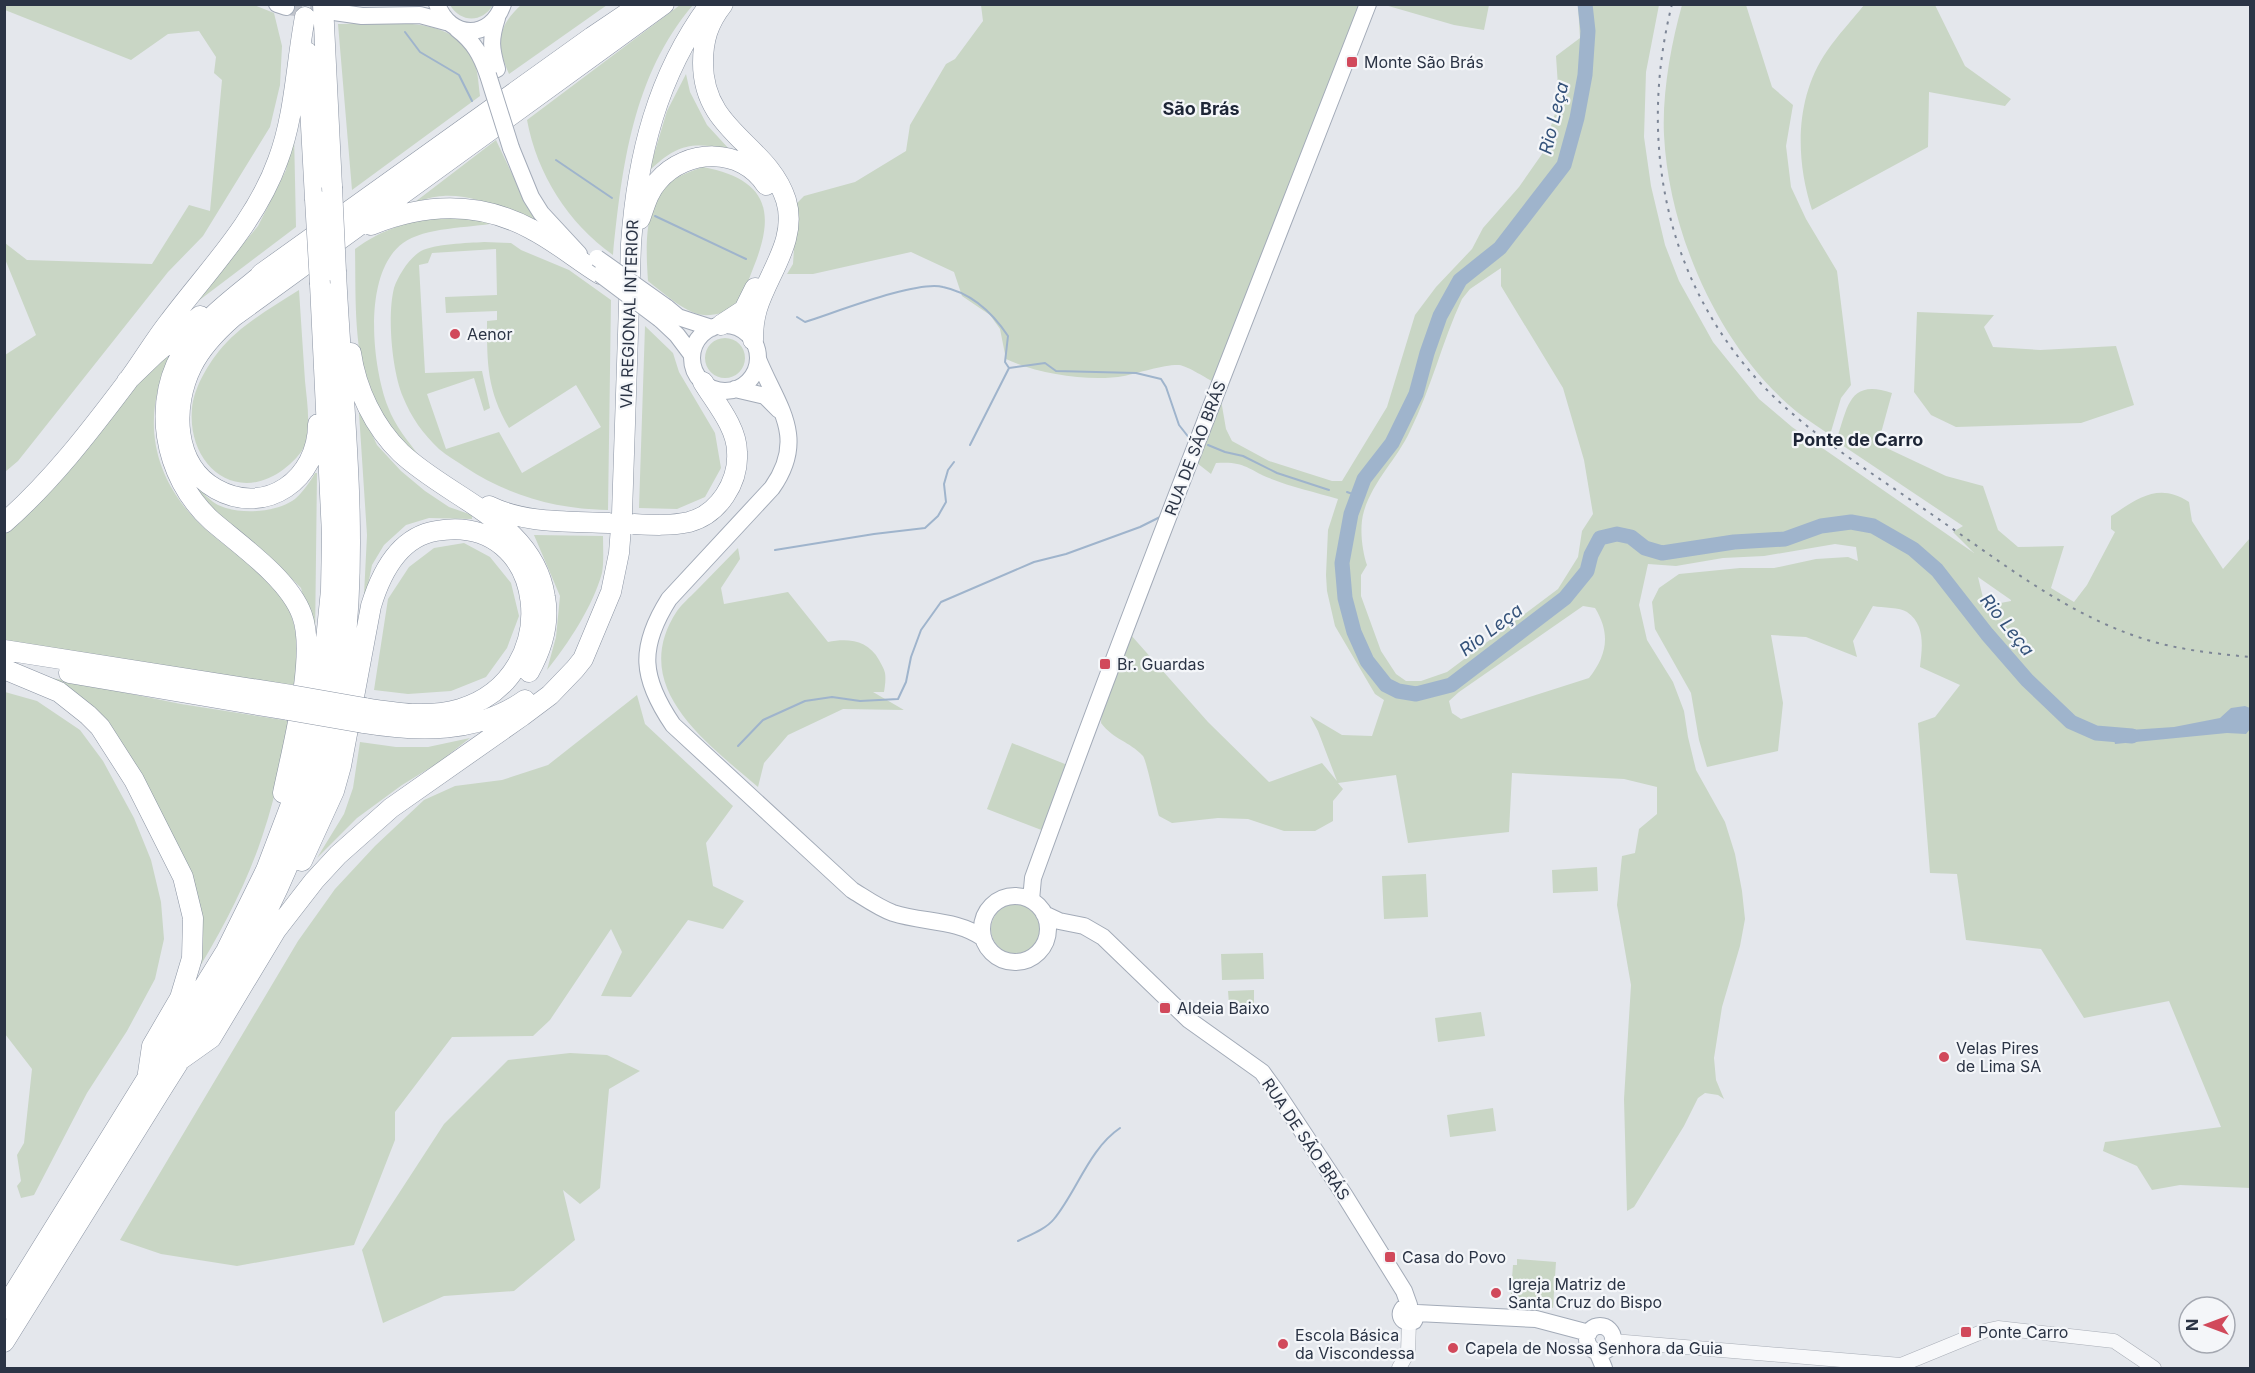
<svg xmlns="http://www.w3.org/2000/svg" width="2255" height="1373" font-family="Inter,sans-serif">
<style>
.green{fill:#c9d6c5;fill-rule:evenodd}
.water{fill:#9fb4cc}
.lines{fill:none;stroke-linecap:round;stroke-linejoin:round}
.stream{stroke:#9fb4cc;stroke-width:2}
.river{stroke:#9fb4cc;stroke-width:15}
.major-tunnel{stroke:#bfc3cb;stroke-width:16;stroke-dasharray:16 8;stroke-linecap:butt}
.minor-casing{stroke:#a9aeb7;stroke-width:15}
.major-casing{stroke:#a3abb8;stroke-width:18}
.highway-casing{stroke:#8b94a3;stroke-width:21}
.minor{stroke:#f7f8fa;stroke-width:14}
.major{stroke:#fff;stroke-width:16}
.highway{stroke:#fff;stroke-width:20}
.rail{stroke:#7d8696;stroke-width:2;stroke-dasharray:3 6;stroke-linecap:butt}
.major-bridge-casing{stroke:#a3abb8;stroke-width:18;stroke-linecap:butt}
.highway-bridge-casing{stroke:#8b94a3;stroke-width:21;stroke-linecap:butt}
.major-bridge{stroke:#fff;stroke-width:16}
.highway-bridge{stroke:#fff;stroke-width:20}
.poi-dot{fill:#d1495b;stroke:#f4f6f9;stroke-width:2}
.labels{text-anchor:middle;stroke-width:4.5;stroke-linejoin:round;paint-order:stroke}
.poi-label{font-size:16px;fill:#2b3445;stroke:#f4f6f9;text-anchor:start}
.street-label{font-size:16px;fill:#2b3445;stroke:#f4f6f9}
.neighbourhood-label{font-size:18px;font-weight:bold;fill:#1d2536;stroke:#f4f6f9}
.water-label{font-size:18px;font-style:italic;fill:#34527a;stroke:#f4f6f9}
</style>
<rect width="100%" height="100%" fill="#e4e7ec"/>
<!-- green -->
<path class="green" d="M254,5L274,13L282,46L280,85L270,127L203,236L168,272L18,461L5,472V355L36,335L5,259V243L27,260L152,264L189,205L210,211L222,80L214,73L216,57L199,31L168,34L131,60L5,10V5Z
M450,5H493C482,23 461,23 450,5Z
M521,5H607L509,74C496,45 497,27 521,5Z
M680,5H693C633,75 622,166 613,255C568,223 537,174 527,120Z
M981,5H1361L1216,383C1207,379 1188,366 1179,365C1167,364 1137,373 1124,376C1090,382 1037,374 1006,359L1000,329L990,315L962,296L954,272L911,252L813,274H787L793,264L797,203L804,196L855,182L906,151L910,125L946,64L955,59L983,21Z
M1385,5H1489L1484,30L1454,25Z
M1578,5H1659L1646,72L1644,137L1651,186L1665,245L1679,281L1713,342L1759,399L1792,427L1974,553L1953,532L1963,526L1836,441C1848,408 1848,378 1892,393L1878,444L1946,476L1983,486L1998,530L2018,547L2064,546L2051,588L2074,602L2087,585L2115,532L2111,529V516C2138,498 2159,482 2189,502L2192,521L2223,569L2250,538V1188L2180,1185L2152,1190L2137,1166L2103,1151L2105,1142L2221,1127L2169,1001L2084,1018L2041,949L1966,940L1957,874L1930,873L1918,723L1935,717L1960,685L1920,667C1922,648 1926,625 1907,612C1900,607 1883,608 1873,606L1853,641L1857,657L1806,637L1771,635L1783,703L1778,751L1707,767L1699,740L1691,693L1655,629L1652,602L1659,588L1679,574L1740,568H1774L1816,559L1848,557L1858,561L1856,547L1835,544L1764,556L1723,558L1676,566L1648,564L1639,605L1647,640L1673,682L1684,711L1688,737L1696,770L1725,822L1735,854L1742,891L1745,919L1740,946L1722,1007L1714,1058L1716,1080L1724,1099L1718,1095L1705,1093L1698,1098L1684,1126L1634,1207L1627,1211L1624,1099L1631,985L1617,905L1622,856L1635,853L1639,829L1657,814V787L1624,779L1512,773L1509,832L1408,843L1396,775L1338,783L1343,789L1333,801V821L1315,831H1284L1248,819L1218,818L1172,823L1159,816C1156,806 1146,759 1143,756C1129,741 1114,740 1101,723L1102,707L1130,634L1208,722L1269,782L1322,763L1337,781L1318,731L1310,716L1342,735L1372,736L1384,700L1375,694L1335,626L1327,591L1326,575L1328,530L1338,499C1315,492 1291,487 1269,478C1246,468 1244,461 1216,463L1211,474L1197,463L1221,400L1226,429L1232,441L1269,461L1332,481H1342L1387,407L1415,315L1436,287L1472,249L1483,228L1519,187L1542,154L1559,101L1556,56L1580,38ZM1501,268V286L1563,388L1584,460L1593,514L1582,531L1578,557L1558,589L1447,672L1421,681H1406L1396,674L1381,651L1361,596V575L1367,565C1362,550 1359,527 1364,511C1373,481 1397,459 1410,431C1431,389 1442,342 1462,299L1470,289ZM1978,577L2011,600V601L1985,606ZM1583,606L1595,608C1611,634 1607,655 1589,678L1461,719L1452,713L1449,701L1459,692Z
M1682,5H1746L1772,87L1793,105L1786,146L1791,187L1806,219L1837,271L1851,385L1841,398L1830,435C1819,427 1807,420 1797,412C1719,348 1669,234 1664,135C1662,94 1671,44 1682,5Z
M1864,5H1935L1965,66L2011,99L2005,106L1929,92L1928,147L1812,210C1795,158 1795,97 1827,51C1838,35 1852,20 1864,5Z
M338,24C376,24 444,14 469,51C478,64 478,81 480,96L352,190Z
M686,74L690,92L707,125L730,150C692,141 677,144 649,171L667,111Z
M292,133H294L296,227L189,308L258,226L286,170Z
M496,140L527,206L549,232C516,216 481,194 443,196C434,196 424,200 415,202Z
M703,167C765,179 777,209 754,266C749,279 743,297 733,307C725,314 707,317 698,314C682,310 661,291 648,281C646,251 643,204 669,183C679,175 692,171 703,167Z
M445,217H470L496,223C469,228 425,227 403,243C362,273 372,366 388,407C395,426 408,441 420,457C401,439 381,420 371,396C353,350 356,297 355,249C382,229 411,220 445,217Z
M484,242L511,243L521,250L569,270L611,300L608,510C556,509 509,496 465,467C457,461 447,456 439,449C423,434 411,417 403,397C392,371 387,316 394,288C398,276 409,258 421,251C434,244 468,243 484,242ZM496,249L497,295L445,297L446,313L497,311V320L487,321C487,364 487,390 509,428L576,385L601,427L522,473L499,432L446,449L427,394L474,378L484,411L490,408L482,371L425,373L419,265L428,263L432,253Z
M299,290C301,321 303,351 305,381C307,402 311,425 305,445C302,453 291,464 284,469C235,506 187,464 192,409C193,390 207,366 219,351C240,325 271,308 299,290Z
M1917,312L1994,315L1984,327L1993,347L2040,350L2116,346L2134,405L2081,423L1956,427L1931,415L1914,392Z
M645,326L673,353L679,372L715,433L721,468L705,497L677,509L639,508Z
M705 358a20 20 0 1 1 40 0a20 20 0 1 1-40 0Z
M180,340C141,401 145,467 196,520C224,549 265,568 286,604C300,629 297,657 297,684H293L292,686L5,641V533L150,368Z
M359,413H362L377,445L401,471L425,491L449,507L472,515V519L429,518L406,525L384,545L372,565L366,595H364L367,535Z
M315,473H317L315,641L301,588L266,553L207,505L196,487C203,492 210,501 218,505C239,515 276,513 295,499C303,492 310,482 315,473Z
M534,535L603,536C603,548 604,562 602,573C593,606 568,644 547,670L556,637L560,596Z
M464,543L490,557L511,583L519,616L507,648L486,677L451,691L408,694L374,690L388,599L409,567L434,548Z
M738,548L740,559L721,588L724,604L788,592L828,642C848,638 868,640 879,660C881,664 884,668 885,673C886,679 885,686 884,692H873L904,710L843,709L788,735L764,763L758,787C707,743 627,687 677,611C682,604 690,597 696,591C710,577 724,562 738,548Z
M47,677L181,704L290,721C283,760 275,799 262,837C246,886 220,934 193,978L198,924L128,763Z
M5,692L37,701L80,730L103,761L134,818L151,860L161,902L164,939L155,979L127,1031L87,1093L34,1195L21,1198L17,1186L21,1181L17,1155L24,1143L32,1069L5,1034Z
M637,695L645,724L733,806L706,843L713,886L744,901L723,929L688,920L631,997L601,996L622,952L611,929L550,1020L533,1036L452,1037L395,1112V1140L354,1245L237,1266L161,1254L120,1240L298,941L335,889L375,846L424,800L455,786L502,780L548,765Z
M470,738L438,763L402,785L357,818L317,858L344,814L353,788L360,742L396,747H428Z
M1012,743L1070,766L1044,831L987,809Z
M1597,867L1598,891L1553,893L1552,870Z
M1426,874L1428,917L1384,919L1382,876Z
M991 929a25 25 0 1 1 50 0a25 25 0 1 1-50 0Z
M1263,953L1264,979L1222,980L1221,954Z
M1254,990V1003L1229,1004L1228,991Z
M1481,1012L1485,1036L1438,1042L1435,1018Z
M570,1053L607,1055L640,1071L609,1089L600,1188L580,1204L563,1190L575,1240L514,1291L444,1296L383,1323L362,1250L444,1124L508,1060Z
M1493,1108L1496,1131L1450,1137L1447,1115Z
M1517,1259L1556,1262L1553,1308L1510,1305L1513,1265H1517Z"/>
<!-- water -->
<path class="water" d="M2245,706L2250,708V729L2246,734L2227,733L2115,744L2113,735L2115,731L2174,727L2220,718L2231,708Z"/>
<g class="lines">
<!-- stream -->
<path class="stream" d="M405,32L420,52L459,75L472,101
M556,160L612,198
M655,216L746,259
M797,317L805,322C834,313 917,280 943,287C972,293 992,312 1008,336L1005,362L1009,368
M970,445L1009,368L1045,363L1056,371L1136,373L1161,379L1166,387L1179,425L1190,439
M1208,445L1225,452L1243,456L1277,473L1329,490
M1347,492L1358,496
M775,550L874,534L925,528L938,516L946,502L944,484L948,470L954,462
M738,746L763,720L805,701L832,697L860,701L898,699L906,682L911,657L921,630L941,602L1034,562L1066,554L1140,527L1160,517
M1018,1241C1030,1235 1046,1229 1054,1219C1077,1191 1089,1149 1120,1128"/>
<!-- river -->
<path class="river" d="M1585,4L1588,31L1585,75L1577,118L1564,165L1500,248L1460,280L1440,316L1427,353L1416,394L1392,443L1364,479L1351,514L1342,563L1345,598L1354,632L1367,661L1386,685L1398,691L1416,694L1451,685L1565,598L1587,571L1591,555L1600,538L1617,534L1631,537L1645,548L1662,553L1734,542L1785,539L1821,526L1851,522L1873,526L1913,549L1937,570L1987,634L2027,680L2071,722L2096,733L2132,736"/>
<!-- major-tunnel -->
<path class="major-tunnel" d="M286,7L334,12"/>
<defs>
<path id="minor" d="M1613,1341L1901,1365L1984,1331L1998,1328L2114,1341L2154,1368
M1399,1368L1408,1352L1409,1322"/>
<path id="major" d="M277,4L286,7
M437,4C450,40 491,40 503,4
M334,12L362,16L420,15L446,22
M497,18C490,40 491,48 497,69
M457,29C474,42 481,55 488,75
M511,148L531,197L541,213L579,254
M666,307L678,317L712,328
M660,319L677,335L692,355
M692 358a33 33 0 1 1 66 0a33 33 0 1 1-66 0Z
M758,359C777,406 808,437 772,488L669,599C638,648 641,678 673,725L852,890C865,898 879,908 893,913C924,923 956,919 983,938
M735,389L765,396L779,410
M982 929a33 33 0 1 1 66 0a33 33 0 1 1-66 0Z
M1031,900L1033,878C1139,585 1255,295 1368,4
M1044,914L1059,921L1084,926L1103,937L1189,1020L1262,1072L1275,1090L1345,1196L1404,1291L1409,1305
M1409,1305C1395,1309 1400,1326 1414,1321L1417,1313
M1417,1313L1536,1319L1589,1333
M1587 1339a13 13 0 1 1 26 0a13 13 0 1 1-26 0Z
M1597,1351L1604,1368"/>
<path id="highway" d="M323,4L332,187
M723,4C708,23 703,40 703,63C703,132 768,144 786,200C798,240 768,273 757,309C754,319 753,330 753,340
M307,52L315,199
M640,219C645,205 648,192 658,181C686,148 742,147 766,185
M371,225C425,203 479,201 531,229C555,241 577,260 600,274
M271,267C243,291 209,314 188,344C149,399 163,477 212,521C241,546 289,579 302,615C317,656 292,749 283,793
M261,274L592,37L641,4
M721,325L744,310L755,288
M351,353C356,389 374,427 401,453C450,499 534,522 545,597C550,624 542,649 529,672
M127,381L155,354L200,316
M318,424C318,479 266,517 216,489C173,465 172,406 192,366C202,346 217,331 233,317L664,4
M489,506C526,524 568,521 609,523
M4,523C51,482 90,431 127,382C142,362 154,341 169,322C208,270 256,222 278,160C295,115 296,64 305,17
M634,524C652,525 671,526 689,522C719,514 739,482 737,452C737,427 715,402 703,382
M4,650L291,695
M4,669L59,692L88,715L100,727L134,780L183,877L193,918L192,958L180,998L152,1046L148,1073
M69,673L288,710
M363,723C418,732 477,734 525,700
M302,861L334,791L341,766L371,606C381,573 399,537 436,531C549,511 567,677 460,709C429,718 396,713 365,708
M180,1060L211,1038L276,930L314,881L338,855L391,808L522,716L550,695L575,669L583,659L611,592L619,553L622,514L631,244C637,157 657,75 710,4
M4,1309L226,951L266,870L293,799L312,733L322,680L331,590L332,535L320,284
M4,1342C55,1259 107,1177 158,1095C197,1033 238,971 270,905C308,827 333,741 344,655C359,528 342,399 336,272"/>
</defs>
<!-- minor casing -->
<use href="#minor" class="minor-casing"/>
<!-- major casing -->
<use href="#major" class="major-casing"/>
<!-- highway casing -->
<use href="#highway" class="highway-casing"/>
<!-- minor -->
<use href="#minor" class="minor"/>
<!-- major -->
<use href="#major" class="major"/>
<!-- highway -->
<use href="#highway" class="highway"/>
<!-- rail -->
<path class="rail" d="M1672,4C1637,144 1666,287 1768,391C1818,441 1880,478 1937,518C2007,566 2075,621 2158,643C2189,651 2220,654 2250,657"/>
<defs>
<path id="major-bridge" d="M488,75L511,148
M597,258L666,307
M600,274L660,319"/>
<path id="highway-bridge" d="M332,187L336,272
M315,199L320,284
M291,695L365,708
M288,710L363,723"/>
</defs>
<!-- major-bridge casing -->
<use href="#major-bridge" class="major-bridge-casing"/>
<!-- highway-bridge casing -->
<use href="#highway-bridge" class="highway-bridge-casing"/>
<!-- major-bridge -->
<use href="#major-bridge" class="major-bridge"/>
<!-- highway-bridge -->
<use href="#highway-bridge" class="highway-bridge"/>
</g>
<!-- markers -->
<g class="poi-dot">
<rect x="1346" y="56" width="12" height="12" rx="3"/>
<circle cx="455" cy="334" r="6"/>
<rect x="1099" y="658" width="12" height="12" rx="3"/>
<rect x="1159" y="1002" width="12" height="12" rx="3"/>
<circle cx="1944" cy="1057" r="6"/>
<rect x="1384" y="1251" width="12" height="12" rx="3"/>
<circle cx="1496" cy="1293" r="6"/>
<rect x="1960" y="1326" width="12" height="12" rx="3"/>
<circle cx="1283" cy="1344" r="6"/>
<circle cx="1453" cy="1348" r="6"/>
</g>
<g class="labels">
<!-- poi labels -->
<g class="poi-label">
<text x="1364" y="68">Monte São Brás</text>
<text x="467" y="340">Aenor</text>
<text x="1117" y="670">Br. Guardas</text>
<text x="1177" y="1014">Aldeia Baixo</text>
<text x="1956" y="1054">Velas Pires<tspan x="1956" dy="18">de Lima SA</tspan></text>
<text x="1402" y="1263">Casa do Povo</text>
<text x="1508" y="1290">Igreja Matriz de<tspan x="1508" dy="18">Santa Cruz do Bispo</tspan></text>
<text x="1978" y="1338">Ponte Carro</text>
<text x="1295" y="1341">Escola Básica<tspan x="1295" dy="18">da Viscondessa</tspan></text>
<text x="1465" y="1354">Capela de Nossa Senhora da Guia</text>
</g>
<!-- street labels -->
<g class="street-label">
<text transform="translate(629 314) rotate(-88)" y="6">VIA REGIONAL INTERIOR</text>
<text transform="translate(1195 448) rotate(-69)" y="6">RUA DE SÃO BRÁS</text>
<text transform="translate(1306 1139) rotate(56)" y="6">RUA DE SÃO BRÁS</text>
</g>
<!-- neighbourhood labels -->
<g class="neighbourhood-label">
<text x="1201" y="115">São Brás</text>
<text x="1858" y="446">Ponte de Carro</text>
</g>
<!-- water labels -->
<g class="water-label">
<text transform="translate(1554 118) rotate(-76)" y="6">Rio Leça</text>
<text transform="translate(2007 625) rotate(51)" y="6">Rio Leça</text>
<text transform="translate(1491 630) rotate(-37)" y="6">Rio Leça</text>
</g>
</g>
<!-- border -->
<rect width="2255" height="1373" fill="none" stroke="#2b3445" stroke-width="12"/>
<!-- north arrow -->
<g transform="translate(2207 1325) rotate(270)"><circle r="28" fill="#f4f6f9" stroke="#a4a8b1" stroke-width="1.5"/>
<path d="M0-4.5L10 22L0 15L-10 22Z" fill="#d1495b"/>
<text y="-9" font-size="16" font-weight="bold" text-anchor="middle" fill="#2b3445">N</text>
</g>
</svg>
